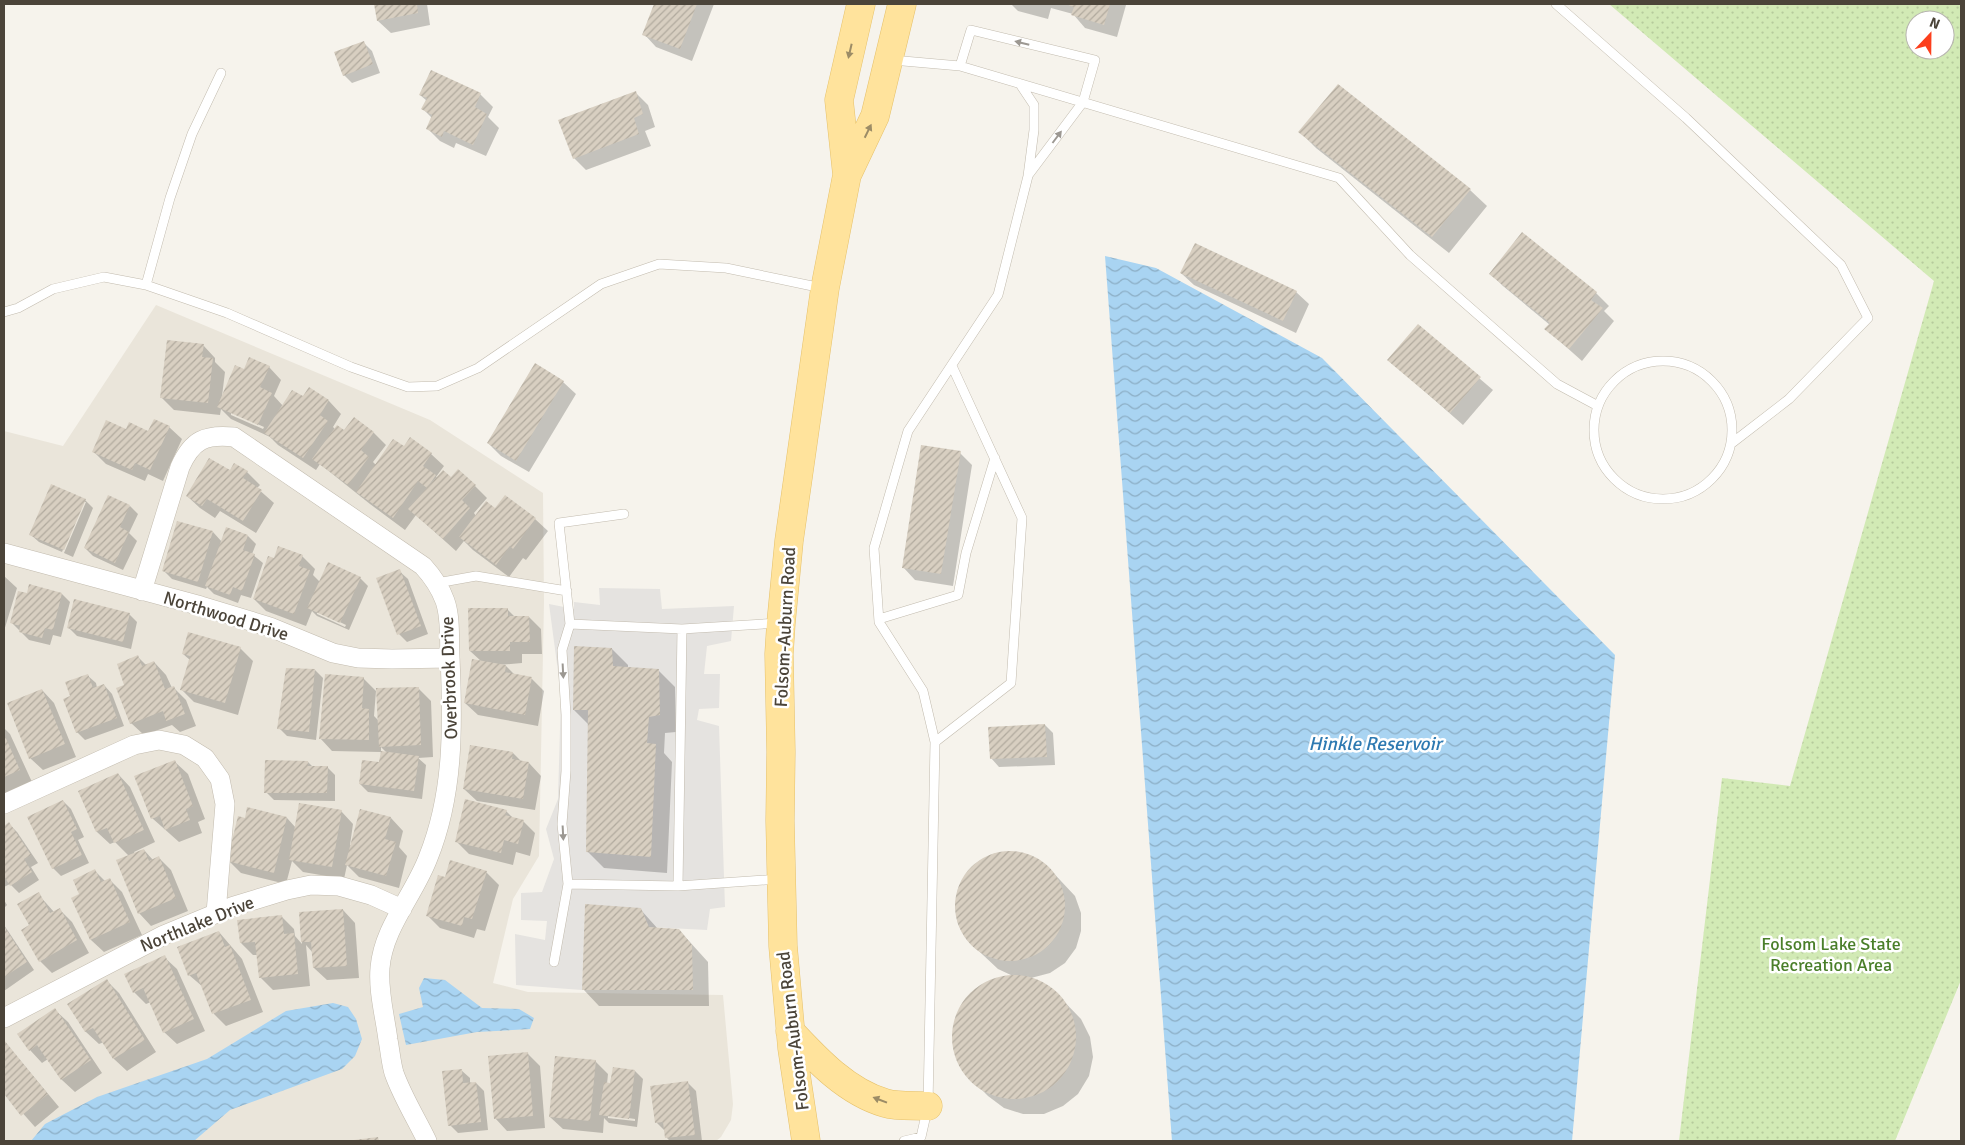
<svg xmlns="http://www.w3.org/2000/svg" width="1965" height="1145" font-family="Signika,sans-serif">
<style>
.residential{fill:#eae5da}
.park{fill:url(#park-dots);fill-rule:evenodd}
.parking{fill:#e5e3e0}
.water{fill:url(#water-waves)}
.shadow{fill:#0003;fill-rule:evenodd}
.building{fill:url(#building-hatch)}
.lines{fill:none;stroke-linecap:round;stroke-linejoin:round}
.service-casing{stroke:#c2bbae;stroke-width:10}
.minor-casing{stroke:#c2bbae;stroke-width:20}
.primary-casing{stroke:#e6c16a;stroke-width:29}
.service{stroke:#fff;stroke-width:9}
.minor{stroke:#fff;stroke-width:19}
.primary{stroke:#ffe39c;stroke-width:28}
.oneway{fill:#9c9892}
.oneway2{fill:#9c8c66}
.labels{text-anchor:middle;stroke-width:5;stroke-linejoin:round;paint-order:stroke}
.street-label{font-size:18px;fill:#4b4439;stroke:#fff}
.park-label{font-size:18px;fill:#4a7f2a;stroke:#fff}
.water-label{font-size:19px;font-style:italic;fill:#2e7ab2;stroke:#fff}
</style>
<defs>
<pattern id="park-dots" width="8" height="8" patternUnits="userSpaceOnUse" patternTransform="scale(1.25)"><rect width="8" height="8" fill="#d2eab5"/><path d="M2 2h.1M6 6h.1" fill="none" stroke="#b6ca9c" stroke-width="1.8" stroke-linecap="round"/></pattern>
<pattern id="water-waves" width="16" height="10" patternUnits="userSpaceOnUse" patternTransform="scale(1.25)"><rect width="16" height="10" fill="#a9d4f2"/><path d="M0 5q4-4 8 0t8 0" fill="none" stroke="#8caec5"/></pattern>
<pattern id="building-hatch" width="6" height="6" patternUnits="userSpaceOnUse" patternTransform="scale(1.25)"><rect width="6" height="6" fill="#d8cfc1"/><path d="M-1 1l2-2M0 6l6-6M5 7l2-2" fill="none" stroke="#b1aa9e"/></pattern>
</defs>
<rect width="100%" height="100%" fill="#f6f3ec"/>
<!-- residential -->
<path class="residential" d="M156,305L430,420L543,493L544,602L539,856L513,899L493,983L528,992L723,995L733,1104L731,1120L721,1137L716,1141H4V431L63,446Z"/>
<!-- park -->
<path class="park" d="M1609,4H1961V980L1895,1141H1679L1722,778L1790,786L1934,281ZM1915,20H1945V50H1915Z"/>
<!-- parking -->
<path class="parking" d="M599,588L660,589L662,609L734,606L731,641L707,646L704,674H720L719,708L699,709L697,720L719,726L725,907L710,909L707,930L649,927L585,904L582,990L516,985L515,934L545,940L547,921L521,920V893L542,892L554,859L546,829L558,799L561,694L549,604L574,609V602L600,605Z"/>
<!-- water -->
<path class="water" d="M1105,256L1156,268L1322,358L1615,655L1572,1141H1172Z
M424,978L445,980L482,1008L519,1009L534,1018L530,1029L477,1032L406,1045L399,1014L423,1007L419,988Z
M333,1003L348,1007L356,1019L362,1039L355,1056L342,1069L230,1110L194,1141H31L45,1124L97,1097L207,1059L286,1011Z"/>
<!-- shadow -->
<path class="shadow" d="M375,4H427L430,25L391,33L378,21Z
M655,4H714L692,61L656,47L644,34Z
M1011,4H1125L1126,5L1117,37L1085,28L1073,14L1051,8L1048,19L1018,11Z
M363,42L372,51L380,73L352,83L344,75Z
M636,93L648,105L655,127L645,131L651,146L586,170L574,158Z
M480,94L493,107L488,117L499,128L486,156L456,143L454,148L440,141L428,129L432,118L423,109L427,101L420,95Z
M1300,132L1470,190L1487,206L1449,253L1316,148Z
M1522,234L1596,293L1609,306L1604,311L1614,321L1582,361L1546,329L1550,325L1503,286L1490,273Z
M1181,273L1296,292L1309,304L1296,333L1194,285Z
M1418,326L1493,390L1463,425L1389,360Z
M203,345L215,358V362L225,372L222,396L245,371L269,367L281,380L274,396L283,406L303,398L309,389L329,401L341,414L333,427L335,429L344,432L354,418L374,433L386,445L373,462L376,465L404,448L431,454L444,466L436,477L451,478L475,486L487,498L474,513L476,516L496,510L535,519L548,531L526,560L523,558L509,577L473,550L464,541L456,551L416,515L405,530L370,504L320,464L316,470L278,445L270,437L231,419L221,409L220,415L174,410L161,397ZM231,412L264,427L263,429L231,415Z
M563,382L576,394L529,472L501,456L488,443Z
M169,427L182,439L163,481L148,474L145,481L106,464L93,451L126,430L149,433Z
M960,453L972,465L953,586L915,580L903,567Z
M230,472H247L260,485L257,488L274,503L256,533L220,511L215,518L200,508L187,496Z
M85,500L93,508L73,557L64,553L86,502H83L62,552L39,542L30,534Z
M130,506L138,514L129,533L137,541L123,570L93,556L85,548Z
M213,532L222,542L248,536L256,544L252,554L263,563L251,598L241,595L238,603L214,594L207,587L206,589L172,579L164,571Z
M302,556L315,569L313,575L320,582L360,578L368,586L349,630L317,616L312,611L306,626L266,611L254,599L275,560ZM317,611L346,625L345,627L317,614Z
M399,571L408,579L428,634L407,642L399,634Z
M4,576L17,588L4,631Z
M62,594L70,602L61,637L53,635L50,645L29,640L12,623L28,595Z
M507,609L515,617H529L541,629L542,654H522V663L498,665L506,666L515,675L532,679L544,691L538,726L478,715L465,703L481,661L470,651Z
M129,614L137,622L131,649L77,636L69,628Z
M240,648L253,661L238,715L194,702L182,690L190,660L183,654Z
M612,649L628,665V668L658,670L675,687L676,732L665,733L664,753L672,762L667,873L604,868L588,852L589,725L574,710Z
M138,657L146,665L154,662L166,675L172,688H174L186,700L196,726L180,732L172,725L144,735L131,723L126,685Z
M315,670L323,678L316,740L287,736L279,728Z
M87,675L96,683L97,688L104,685L112,694L124,726L85,740L77,732L72,697Z
M363,678L376,691L374,716L379,721L418,688L431,701L433,757L418,758L426,765L422,799L368,792L360,784L380,764L387,753L381,747V752L332,751L320,738Z
M42,690L54,703L76,757L43,770L30,758Z
M1045,725L1053,733L1055,765L999,767L991,758Z
M4,728L10,734L32,782L4,795Z
M513,753L522,762L529,763L541,776L535,810L477,801L464,789Z
M175,762L188,774L205,819L198,822L202,833L179,842L152,818Z
M308,762L313,767H327L335,775V801L274,800L266,792Z
M118,774L130,787L155,842L134,852L135,854L144,850L153,860L159,858L171,870L188,911L151,926L139,913L129,856L115,842L110,844L97,832L79,792Z
M63,801L71,809L84,837L78,840L89,863L61,876L53,868Z
M361,810L391,818L403,831L399,847L407,856L399,888L359,877L347,865L344,879L303,872L292,861L286,884L241,873L228,860L245,819L287,818L296,828L341,811L353,824L350,845H352Z
M506,811L514,819L523,821L535,833L530,856L516,852L513,865L469,854L456,841Z
M9,824L17,832L38,863L31,867L39,880L19,893L10,884L4,887V827Z
M1013,852L1030,856L1046,865L1075,896L1081,913V931L1076,948L1065,963L1050,973L1031,978L1050,987L1081,1019L1090,1037L1093,1057L1089,1076L1078,1094L1063,1106L1044,1114H1023L1004,1108L988,1096L971,1079L959,1063L954,1044L955,1024L962,1005L975,990L992,980L1013,976L998,969L967,940L958,924L955,906L958,889L967,873L979,861L996,853Z
M95,871L106,882L110,880L122,892L142,935L104,952L91,940L73,899L81,895Z
M486,872L499,885L485,931L477,929L474,938L440,928L427,915L446,878Z
M38,894L54,912L59,909L72,922L89,953L52,973L40,961Z
M4,900L7,905L4,908Z
M343,910L355,923L359,978L327,980L314,968L313,953L306,945L310,986L273,990L261,978L258,955H253L241,943L282,917L294,929L295,936L302,944L300,913Z
M641,910L658,929L679,930L708,962L709,1006H599L583,989Z
M4,925L34,970L4,991Z
M219,932L242,959L263,1012L226,1026L214,1014L203,987L189,975Z
M164,957L177,969L205,1031L177,1044L164,1032L151,1002L146,1004L134,992Z
M107,981L119,993L156,1052L127,1071L114,1059L104,1042L99,1044L86,1032L69,1004Z
M55,1010L68,1022L102,1073L75,1092L62,1080L48,1059L42,1063L30,1050Z
M4,1041L59,1107L35,1127L4,1092Z
M528,1054L540,1066L545,1128L507,1131L495,1118Z
M596,1062L608,1074L607,1084H611L635,1071L643,1079L637,1127L609,1123L604,1118L603,1133L563,1129L550,1117ZM608,1115L635,1119V1121L608,1118Z
M461,1070L470,1078V1084L476,1083L484,1091L488,1130L458,1133L450,1125Z
M688,1083L696,1091L702,1141H670L667,1138L664,1130L656,1122Z"/>
<!-- building -->
<path class="building" d="M374,4H417L418,13L377,21Z
M654,4H697L680,49L642,35Z
M1065,4H1110L1104,25L1071,15L1074,7Z
M364,41L373,64L343,76L334,52Z
M431,70L481,93L475,107L487,114L473,145L444,131L442,137L426,129L432,115L421,109L427,98L419,95Z
M1338,84L1471,189L1432,237L1298,132Z
M636,91L643,114L634,118L639,134L573,159L558,120Z
M1522,232L1597,292L1591,300L1603,308L1569,349L1544,329L1550,323L1489,274Z
M1195,243L1297,291L1283,321L1180,273Z
M1418,324L1481,377L1450,413L1387,360Z
M167,340L204,344L202,357L213,358L208,403L160,398Z
M249,357L270,366L260,387L272,393L258,425L217,407L235,365L244,369Z
M535,363L564,381L516,461L487,443Z
M309,387L329,400L320,415L328,421L303,458L264,433L292,390L303,396Z
M354,417L374,432L361,450L369,457L348,485L312,459L337,425L344,430Z
M154,419L170,426L150,470L135,463L132,470L92,452L106,420L126,429L129,422L148,431Z
M410,437L432,453L423,466L436,475L427,488L418,481L393,518L356,492L393,439L404,446Z
M921,445L961,451L941,574L902,568Z
M209,458L230,470L234,463L248,471L243,478L262,490L243,521L207,499L202,506L186,496Z
M458,469L476,485L462,500L470,508L443,539L408,509L443,470L451,477Z
M51,484L86,499L64,550L29,535Z
M108,495L130,505L120,527L129,532L115,563L84,548Z
M505,495L536,518L513,549L510,546L496,565L459,537L486,501L495,508Z
M177,521L213,531L198,582L162,571Z
M226,527L248,535L243,550L255,554L242,591L233,587L230,595L205,586Z
M278,546L303,555L299,566L310,570L294,614L253,599L268,556L274,558Z
M328,562L361,577L340,623L307,608Z
M400,569L421,626L397,635L376,578Z
M29,584L62,593L53,630L45,628L42,638L19,632L20,626L10,623L18,591L27,593Z
M74,599L130,613L123,642L67,628Z
M468,608H508V616H529L530,642H510V651H469Z
M188,632L241,647L225,703L180,690L190,656L182,654Z
M574,646L612,648L613,666L659,669L660,715L649,717L647,743L656,744L651,857L586,852L588,710H573Z
M138,655L142,666L154,661L165,689L174,686L185,714L166,721L163,711L130,724L116,688L124,685L117,664Z
M472,659L506,665L505,672L532,677L525,715L464,703Z
M286,668L315,669L309,732L277,729Z
M88,674L93,688L104,684L117,718L76,733L63,699L70,696L65,682Z
M325,674L364,677L362,708L369,709V740L319,739Z
M419,687L421,745L379,747L376,688Z
M42,689L65,744L29,759L7,703Z
M1045,724L1047,757L990,759L988,727Z
M4,734L20,770L4,777Z
M470,745L513,752L512,759L529,762L523,799L463,789Z
M381,751L419,756L414,791L359,784L362,760L379,762Z
M175,760L193,806L186,809L190,820L165,830L160,816L151,819L134,776Z
M265,760L308,761V766H328L327,793H264Z
M118,773L144,830L114,843L107,828L96,832L78,791Z
M465,799L507,810L505,815L524,820L518,844L504,840L501,853L455,842Z
M63,800L77,829L71,832L82,855L52,869L27,817Z
M299,803L342,810L332,867L289,860Z
M247,807L287,817L274,873L227,861L238,816L245,818Z
M360,809L391,817L385,839L396,842L386,876L345,865Z
M9,822L31,855L24,859L32,872L10,886L4,876V826Z
M144,849L149,861L159,856L176,898L138,914L116,860Z
M955 906a55 55 0 1 1 110 0a55 55 0 1 1-110 0Z
M450,860L487,871L472,919L464,917L462,926L426,916L438,875L445,877Z
M95,869L101,882L110,878L130,922L90,940L71,898L79,894L73,880Z
M39,892L50,913L60,908L77,940L39,962L21,930L29,925L17,904Z
M585,904L641,908L649,927L679,929L692,945L693,990H582Z
M343,909L347,966L313,968L311,942H301L299,912Z
M282,915L284,934L294,933L298,974L259,978L255,942L240,943L237,920Z
M4,926L27,962L4,977Z
M219,931L225,947L230,945L251,1000L212,1014L196,973L188,976L177,947Z
M165,955L194,1019L163,1033L143,988L133,993L124,974Z
M952 1037a62 62 0 1 1 124 0a62 62 0 1 1-124 0Z
M107,979L145,1040L113,1059L93,1028L85,1032L67,1004Z
M55,1008L91,1060L61,1080L37,1045L29,1051L17,1034Z
M4,1040L48,1094L21,1116L4,1094Z
M528,1052L533,1116L494,1119L488,1056Z
M555,1056L596,1060L590,1121L549,1117Z
M613,1067L635,1070L629,1119L599,1115L604,1082L610,1083Z
M462,1069L463,1083L476,1082L481,1122L448,1126L442,1071Z
M688,1081L695,1135L665,1138L663,1122L655,1123L650,1086Z
M378,1137L379,1141H354V1140Z"/>
<g class="lines">
<defs>
<path id="service" d="M1556,4L1686,118L1841,265L1868,318L1789,399L1732,443
M892,60L960,66L1339,178L1410,255L1557,384L1598,406
M960,66L971,30L1095,60L1083,102L1029,174
M146,285L170,198L192,134L221,73
M4,312L18,308L53,289L104,277L146,285L227,313L351,367L408,387L437,386L478,368L601,284L659,264L726,268L822,288
M1594 430a69 69 0 1 1 138 0a69 69 0 1 1-138 0Z
M437,583L476,576L567,591
M879,619L958,595L966,553L995,458
M570,624L682,629L779,623
M682,629L678,886L779,879
M935,742L1011,683L1022,518L952,366
M568,884L562,824L566,771V715L562,650L570,624L559,523L624,514
M554,962L568,884L678,886
M904,1141L921,1137L928,1106L935,742L923,691L879,622L874,548L908,431L998,295L1028,176L1034,130V105L1020,84"/>
<path id="minor" d="M4,553L201,606L270,627L333,653L358,658L392,659L450,658
M142,591L180,467C192,440 205,434 234,437L423,566C433,577 440,587 445,601C451,618 449,639 450,657C453,726 454,794 428,858C414,895 383,928 380,968C378,992 385,1016 388,1040C390,1050 391,1063 394,1073C402,1096 417,1120 427,1141
M4,804L134,745L159,740L184,745L205,758L220,779L225,804L216,913
M4,1018L164,935L234,906L287,890L311,885L339,886L371,895L402,909"/>
<path id="primary" d="M847,175L839,100L861,4
M790,1031C817,1060 847,1092 885,1103C898,1107 915,1105 928,1106
M806,1141L792,1048L783,946L780,821L781,752L779,654L781,623L789,541L825,288L847,175L875,116L902,4"/>
</defs>
<!-- service casing -->
<use href="#service" class="service-casing"/>
<!-- minor casing -->
<use href="#minor" class="minor-casing"/>
<!-- primary casing -->
<use href="#primary" class="primary-casing"/>
<!-- service -->
<use href="#service" class="service"/>
<!-- minor -->
<use href="#minor" class="minor"/>
<!-- primary -->
<use href="#primary" class="primary"/>
</g>
<!-- one-way arrows -->
<defs><path id="oneway-solid" d="M-6-.8H1V-3.2L6.5 0L1 3.2V.8H-6Z" transform="scale(1.25)"/></defs>
<g class="oneway">
<use href="#oneway-solid" transform="translate(1022 43) rotate(-166)"/>
<use href="#oneway-solid" transform="translate(1057 137) rotate(-53)"/>
<use href="#oneway-solid" transform="translate(563 671) rotate(87)"/>
<use href="#oneway-solid" transform="translate(563 833) rotate(87)"/>
</g>
<g class="oneway2">
<use href="#oneway-solid" transform="translate(850 51) rotate(103)"/>
<use href="#oneway-solid" transform="translate(868 131) rotate(-64)"/>
<use href="#oneway-solid" transform="translate(880 1100) rotate(-159)"/>
</g>
<g class="labels">
<!-- street labels -->
<g class="street-label">
<text transform="translate(226 616) rotate(17)" y="6">Northwood Drive</text>
<text transform="translate(785 627) rotate(-87)" y="6">Folsom-Auburn Road</text>
<text transform="translate(449 678) rotate(-92)" y="6">Overbrook Drive</text>
<text transform="translate(197 924) rotate(-22)" y="6">Northlake Drive</text>
<text transform="translate(793 1031) rotate(-97)" y="6">Folsom-Auburn Road</text>
</g>
<!-- park labels -->
<g class="park-label">
<text x="1831" y="950">Folsom Lake State<tspan x="1831" dy="21">Recreation Area</tspan></text>
</g>
<!-- water labels -->
<g class="water-label">
<text x="1375" y="750">Hinkle Reservoir</text>
</g>
</g>
<!-- border -->
<rect width="1965" height="1145" fill="none" stroke="#4b4439" stroke-width="10"/>
<!-- north arrow -->
<g transform="translate(1930 35) rotate(22)"><circle r="24" fill="#ffffff" stroke="#b7b4b0"/>
<path d="M0-4L9 19L0 12L-9 19Z" fill="#fc3f1d"/>
<text y="-8" font-size="14" font-weight="bold" text-anchor="middle" fill="#4b4439">N</text>
</g>
</svg>
